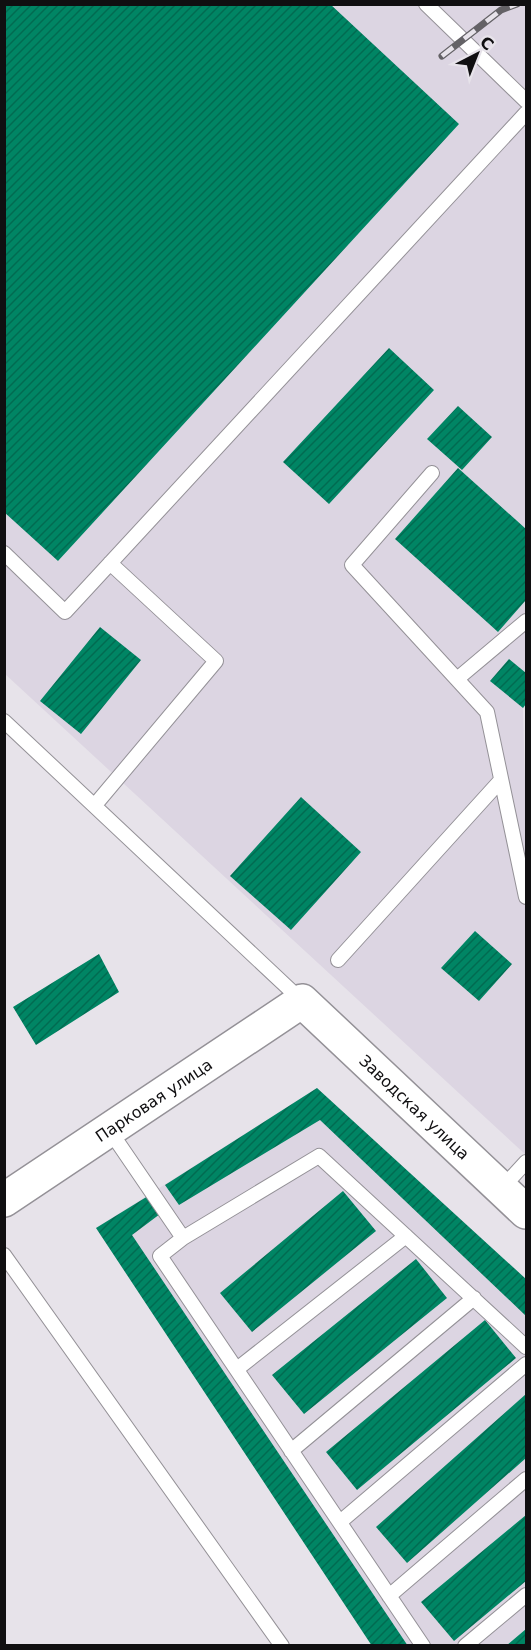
<svg xmlns="http://www.w3.org/2000/svg" width="531" height="1650" font-family="'DejaVu Sans',sans-serif">
<style>
.built{fill:#dcd5e2}
.building{fill:url(#building-hatch)}
.lines{fill:none;stroke-linecap:round;stroke-linejoin:round}
.service-casing{stroke:#949197;stroke-width:16}
.tertiary-casing{stroke:#949197;stroke-width:36}
.service{stroke:#fff;stroke-width:14}
.tertiary{stroke:#fff;stroke-width:33}
.rail-casing{stroke:#646266;stroke-width:7}
.rail{stroke:#e7e3ea;stroke-width:4.5;stroke-dasharray:14;stroke-linecap:butt}
.labels{text-anchor:middle;stroke-width:4.5;stroke-linejoin:round;paint-order:stroke}
.street-label{font-size:16px;fill:#100f11;stroke:#e7e3ea}
</style>
<defs>
<pattern id="building-hatch" width="6" height="6" patternUnits="userSpaceOnUse" patternTransform="scale(1.5)"><rect width="6" height="6" fill="#008564"/><path d="M-1 1l2-2M0 6l6-6M5 7l2-2" fill="none" stroke="#016b51"/></pattern>
</defs>
<rect width="100%" height="100%" fill="#e7e3ea"/>
<!-- built -->
<path class="built" d="M5,5H526V704L523,709L526,819V1155L5,674Z
M317,1088L526,1279V1645H372L96,1228Z"/>
<!-- building -->
<path class="building" d="M4,4H330L459,124L58,561L4,512Z
M389,348L434,390L329,504L283,462Z
M458,406L492,437L462,470L427,439Z
M458,468L526,529V600L498,632L395,539Z
M100,627L141,660L81,734L40,701Z
M509,659L526,673V704L523,708L490,681Z
M301,797L361,852L291,930L230,876Z
M475,931L512,964L479,1001L441,968Z
M99,954L119,992L36,1045L13,1007Z
M317,1088L526,1279V1316L320,1120L179,1205L165,1185Z
M343,1191L376,1231L252,1332L220,1293Z
M148,1196L160,1214L132,1235L408,1646H372L96,1228Z
M416,1259L447,1298L304,1414L272,1375Z
M485,1320L516,1358L357,1490L326,1452Z
M526,1394V1458L407,1563L376,1527Z
M526,1515V1581L454,1641L421,1602Z
M526,1629V1646H506Z"/>
<g class="lines">
<defs>
<path id="service" d="M426,4L526,101
M432,473L352,565L487,712L526,897
M4,553L65,612L526,113
M457,679L526,621
M4,721L302,1001
M95,805L216,661L110,563
M338,960L501,780
M110,1131L183,1238L160,1256L423,1646
M501,1189L526,1162
M183,1238L319,1156L526,1347
M4,1255L282,1646
M237,1369L406,1236
M291,1451L474,1298
M340,1522L526,1364
M389,1596L526,1479
M465,1646L526,1595"/>
<g id="tertiary">
<path id="s1" d="M4,1200L302,1001L526,1212"/>
</g>
</defs>
<!-- service casing -->
<use href="#service" class="service-casing"/>
<!-- tertiary casing -->
<use href="#tertiary" class="tertiary-casing"/>
<!-- service -->
<use href="#service" class="service"/>
<!-- tertiary -->
<use href="#tertiary" class="tertiary"/>
<defs>
<path id="rail" d="M442,56L501,10L517,4"/>
</defs>
<!-- rail casing -->
<use href="#rail" class="rail-casing"/>
<!-- rail -->
<use href="#rail" class="rail"/>
</g>
<g class="labels">
<!-- street labels -->
<g class="street-label">
<text dy="6" stroke="none"><textPath href="#s1" startOffset="180">Парковая улица</textPath></text>
<text dy="6" stroke="none"><textPath href="#s1" startOffset="513">Заводская улица</textPath></text>
</g>
</g>
<!-- border -->
<rect width="531" height="1650" fill="none" stroke="#100f11" stroke-width="12"/>
<!-- north arrow -->
<g transform="translate(477 54) rotate(42)" stroke="#e7e3ea" stroke-width="4.5" paint-order="stroke">
<path d="M0-4.5L10 22L0 15L-10 22Z" fill="#100f11"/>
<text y="-9" font-size="16" font-weight="bold" text-anchor="middle" fill="#100f11">С</text>
</g>
</svg>
